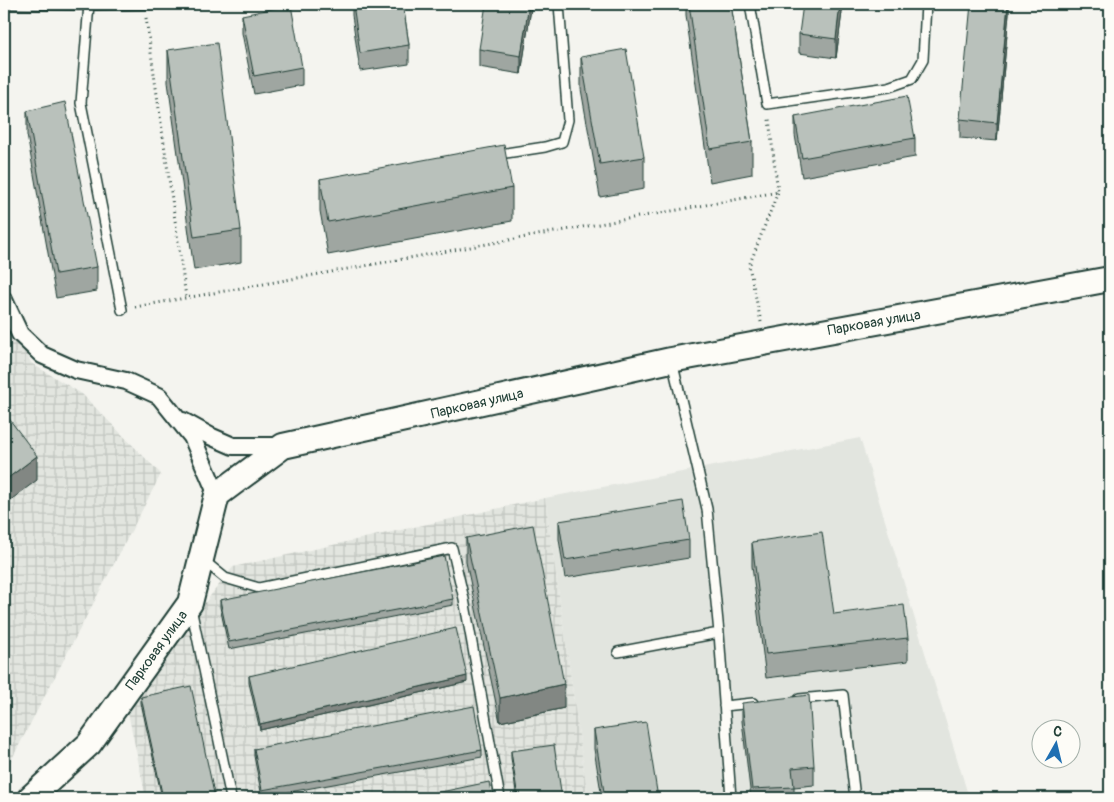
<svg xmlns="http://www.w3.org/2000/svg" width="1114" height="802" font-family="Pangolin,sans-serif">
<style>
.built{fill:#e2e5df}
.industrial{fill:url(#industrial-grid)}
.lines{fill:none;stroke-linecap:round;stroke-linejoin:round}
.lane-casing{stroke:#1f3d34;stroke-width:12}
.street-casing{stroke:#1f3d34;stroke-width:20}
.secondary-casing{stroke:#1f3d34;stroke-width:28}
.path{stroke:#1f3d34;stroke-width:3;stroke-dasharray:1 4;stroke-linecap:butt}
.lane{stroke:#fdfcf7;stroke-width:9}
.street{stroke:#fdfcf7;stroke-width:16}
.secondary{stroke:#fdfcf7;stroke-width:24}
.wall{fill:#9fa6a1;stroke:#1f3d34}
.shaded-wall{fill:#828783;stroke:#1f3d34}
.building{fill:#b9c1bb;stroke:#1f3d34}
.labels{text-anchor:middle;stroke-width:4.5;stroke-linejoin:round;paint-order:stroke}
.street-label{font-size:14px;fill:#1f3d34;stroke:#fdfcf7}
</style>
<defs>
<pattern id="industrial-grid" width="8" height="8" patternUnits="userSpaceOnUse" patternTransform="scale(1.25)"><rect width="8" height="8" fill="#e2e5df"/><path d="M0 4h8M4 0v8" fill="none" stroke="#c1c5c0"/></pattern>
</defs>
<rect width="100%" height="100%" fill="#f4f4ef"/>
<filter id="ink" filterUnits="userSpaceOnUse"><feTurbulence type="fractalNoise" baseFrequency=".02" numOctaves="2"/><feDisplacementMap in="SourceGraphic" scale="10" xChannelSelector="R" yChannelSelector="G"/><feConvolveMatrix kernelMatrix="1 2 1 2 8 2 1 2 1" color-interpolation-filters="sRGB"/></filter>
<g filter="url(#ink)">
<!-- built -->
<path class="built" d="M860,438L969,798H588L545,498Z"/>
<!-- industrial -->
<path class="industrial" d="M4,299L31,363L82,394L161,474L4,774Z
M545,498L588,798H146L126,703L233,567Z"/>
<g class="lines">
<defs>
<path id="lane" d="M7,4L89,5L150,4
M89,4L81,103L122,310
M750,4L767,104L889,87L912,79L923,60L926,4
M493,155L545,147L562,142L568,120L559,4
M672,361L707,509L719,633L731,798
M203,560L225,578L259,588L452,548L464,599L500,798
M191,608L231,798
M618,652L719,633
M799,699L843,695L855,798
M724,706L753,703"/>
<path id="street" d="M4,300L20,334L42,355L76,370L126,381L159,396L192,437L217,495
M183,421L210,436L233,446H283"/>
<path id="secondary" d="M30,798L89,744L190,603L217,495L283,446L671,360L1110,279"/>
</defs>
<!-- lane casing -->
<use href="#lane" class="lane-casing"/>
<!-- street casing -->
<use href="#street" class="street-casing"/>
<!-- secondary casing -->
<use href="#secondary" class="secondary-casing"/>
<!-- path -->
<path class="path" d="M146,18L186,297
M135,307L778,192L769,119
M761,322L749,266L778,192"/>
<!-- lane -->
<use href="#lane" class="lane"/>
<!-- street -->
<use href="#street" class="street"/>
<!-- secondary -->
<use href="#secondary" class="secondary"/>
</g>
<!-- wall -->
<path class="wall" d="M352,4H403L409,45V64L360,71L352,15Z
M531,4V8L521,74L479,67V49Z
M686,4H731L752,142V174L710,182L686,15Z
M843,4L836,58L799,53V34Z
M1009,4V13L997,141L960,138V119Z
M242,15L302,67V85L254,94L242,33Z
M168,50L241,230V262L194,270L168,82Z
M581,57L644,157V189L600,197L581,89Z
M27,111L97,267V291L56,298L27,135Z
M795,117L915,138V157L802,177L795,135Z
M320,179L512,188V221L328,255L320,211Z
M559,521L689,540V558L565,578L559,539Z
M466,538L564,708L500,722L466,562Z
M752,542L834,614L908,638V661L766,678L752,566Z
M453,599V605L229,649L220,607V600Z
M249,676L467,682L260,730L249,683Z
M141,697L215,798H162L141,703Z
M742,703L814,766V785L794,787V798H751L742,721Z
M594,730L658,798H602L594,749Z
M254,749L482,750V757L262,797L254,756Z
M511,751L562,798H517L511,758Z"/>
<!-- shaded-wall -->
<path class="shaded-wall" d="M529,4H531V8L521,74V56Z
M840,4H843L836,58V39Z
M1008,4H1009V13L997,141V123Z
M37,456V480L4,505V481Z
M467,676V682L260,730V724Z
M564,684V708L500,722V698Z"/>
<!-- building -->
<path class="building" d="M353,4H403L409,45L360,53Z
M486,4H529L521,56L479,49Z
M689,4H731L752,142L710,149Z
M803,4H840L836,39L799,34Z
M971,4H1008L997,123L960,119Z
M291,5L302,67L254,76L242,15Z
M217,43L241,230L194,237L168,50Z
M626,49L644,157L600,164L581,57Z
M907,96L915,138L802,158L795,117Z
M65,102L97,267L56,274L27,111Z
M504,145L512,188L328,222L320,179Z
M4,412L37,456L4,481Z
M683,501L689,540L565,560L559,521Z
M533,525L564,684L500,698L466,538Z
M822,532L834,614L904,605L908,638L766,654L752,542Z
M444,556L453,599L229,642L220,600Z
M456,628L467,676L260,724L249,676Z
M191,686L215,798H163L141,697Z
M809,695L814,766L792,768L794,787L752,789L742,703Z
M474,706L482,750L262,790L254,749Z
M646,722L658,798H605L594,730Z
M554,745L562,798H518L511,751Z
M489,782L492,798H412Z"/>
</g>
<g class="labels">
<!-- street labels -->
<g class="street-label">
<text transform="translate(874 322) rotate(-10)" y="5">Парковая улица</text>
<text transform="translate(477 403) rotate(-13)" y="5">Парковая улица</text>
<text transform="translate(156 650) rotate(-54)" y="5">Парковая улица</text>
</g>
</g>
<!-- margin -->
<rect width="1114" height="802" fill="none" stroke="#fdfcf7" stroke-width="20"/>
<rect x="10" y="10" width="1094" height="782" fill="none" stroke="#1f3d34" stroke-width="2" filter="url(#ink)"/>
<!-- north arrow -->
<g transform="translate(1056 744) rotate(8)"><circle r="24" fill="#fdfcf7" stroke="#a4b0a9"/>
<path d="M0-4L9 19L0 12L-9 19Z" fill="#1f6fb2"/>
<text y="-8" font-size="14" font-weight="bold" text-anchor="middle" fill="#1f3d34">С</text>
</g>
</svg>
